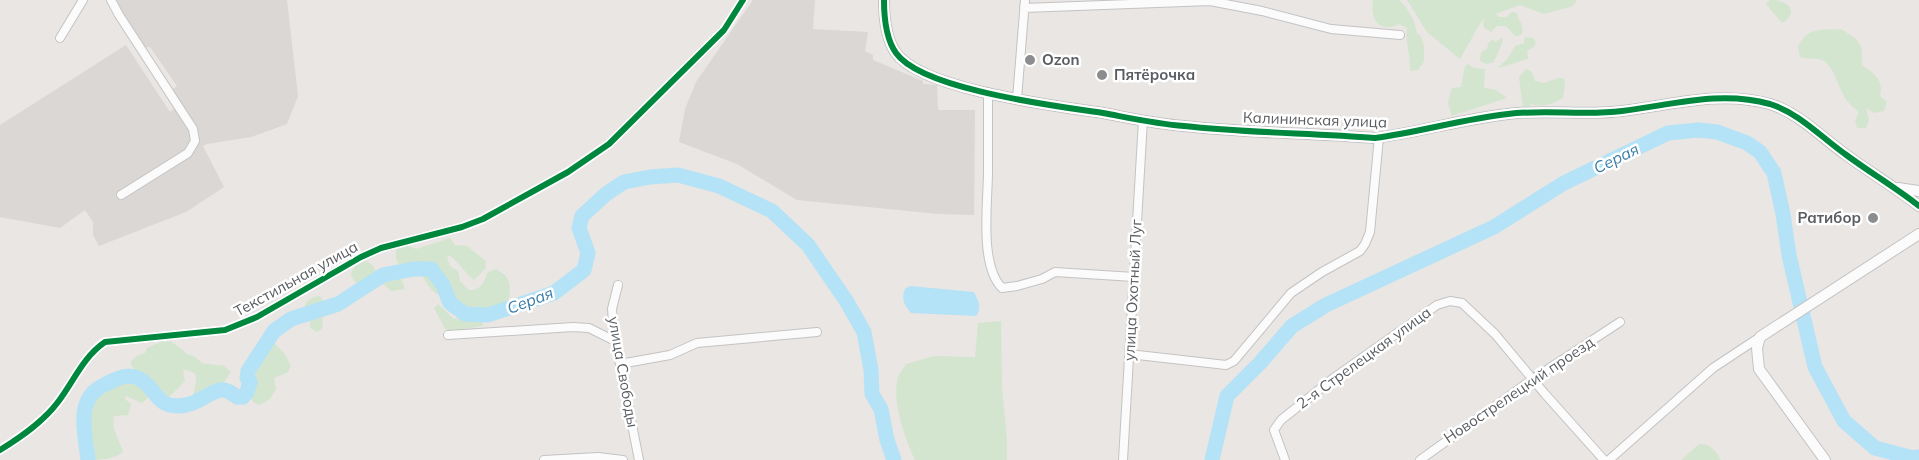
<svg xmlns="http://www.w3.org/2000/svg" width="1919" height="460" font-family="Mulish,sans-serif">
<style>
.industrial{fill:#dad7d4}
.green{fill:#d3e5ce}
.water{fill:#b4e2f6}
.lines{fill:none;stroke-linecap:round;stroke-linejoin:round}
.river{stroke:#b4e2f6;stroke-width:15}
.minor-casing{stroke:#c4c3c4;stroke-width:10}
.tertiary-casing{stroke:#c4c3c4;stroke-width:12}
.minor{stroke:#fcfbfb;stroke-width:8}
.tertiary{stroke:#fcfbfb;stroke-width:10}
.cycleway-casing{stroke:#fff;stroke-width:10}
.cycleway{stroke:#00873e;stroke-width:6}
.poi-dot{fill:#8b8d8e;stroke:#fff;stroke-width:2}
.labels{text-anchor:middle;stroke-width:5;stroke-linejoin:round;paint-order:stroke}
.poi-label{font-size:15px;font-weight:bold;fill:#595d61;stroke:#fff;text-anchor:start}
.street-label{font-size:15px;fill:#595d61;stroke:#fff}
.water-label{font-size:16px;font-style:italic;fill:#3a7da6;stroke:#fff}
</style>
<rect width="100%" height="100%" fill="#e9e6e3"/>
<!-- industrial -->
<path class="industrial" d="M114,0H287L298,96L287,124L251,137L207,144L203,146L224,187L186,212L99,246L93,235V222L85,210L60,228L0,217V125L126,45L170,112L175,108L170,91L177,86L150,47L143,48Z
M753,0H815L813,29L868,32L865,51L873,55V60L923,81V84L937,85L938,110H975L974,215L939,214L797,200L737,164L679,142L685,109L696,82Z"/>
<!-- green -->
<path class="green" d="M1373,0H1399L1406,7L1414,21L1417,33L1421,36L1424,47V62L1418,70L1410,71C1411,56 1405,43 1407,28L1399,24C1379,34 1370,19 1373,0Z
M1407,0H1577L1573,6L1544,14L1520,5L1496,14L1499,17H1506L1512,12L1517,13C1518,23 1526,25 1521,35L1515,36L1506,26H1497L1491,32L1484,28L1483,23L1485,19L1482,20L1460,59L1427,32Z
M1770,0C1787,0 1801,11 1782,23L1766,4Z
M1841,29C1860,41 1863,42 1862,65C1874,73 1884,80 1880,96L1887,102L1884,111L1874,113L1866,108L1869,120L1866,128H1857L1855,120L1859,113C1856,108 1852,107 1849,103C1838,91 1837,71 1824,61C1818,57 1808,60 1800,57L1798,46C1808,27 1822,30 1841,29Z
M1525,37L1533,38L1536,42L1534,47L1527,51L1528,59L1498,68L1508,58L1515,46L1524,43Z
M1502,38L1503,41L1494,62C1488,64 1484,65 1480,60L1481,52L1488,48L1487,45L1493,39L1495,42Z
M1468,64L1474,68L1485,69L1484,88L1496,90L1507,98L1452,116L1448,103L1452,88L1461,87L1465,66Z
M1526,69L1532,72L1535,81L1544,83L1558,78H1563L1565,83L1563,98C1552,104 1543,108 1531,104L1529,107L1523,108L1519,77Z
M450,238L455,245L467,246L486,261L485,269L474,280C464,272 459,262 449,255L447,258L450,266L458,271L460,281L469,290C481,291 484,282 488,272L496,269C500,272 505,274 507,278C513,288 509,312 497,316C493,317 486,316 482,316L473,306L472,307L474,313L470,317H466L450,297C423,294 431,278 410,264L406,269C397,266 394,257 397,249L404,244L416,249Z
M367,261L374,267L377,274L361,283L355,282L351,275C354,265 357,262 367,261Z
M396,270L400,275L405,289L391,291L382,283L379,275L383,271Z
M320,296L325,303L324,311L321,313L323,323L322,329L317,332L310,328V318L304,309L306,302L314,297Z
M438,304L454,319L460,318L469,322L479,318L483,320V326L451,331L445,329L434,308Z
M1001,321L1002,387L1007,440V460H915C905,438 893,406 897,381C898,375 903,369 906,364L934,356L975,357L978,323Z
M170,341L182,349L186,354L194,356L203,364C210,363 215,366 223,365L231,372L210,403L200,408L193,400C193,390 198,383 195,373L183,369L185,381L169,397H164L148,381L144,373H139L132,367L130,362L137,356L145,353L147,348L161,342Z
M274,343L285,354L291,366L288,372L274,378L276,389L270,399L260,405C247,402 250,390 253,380L250,372C255,361 261,345 274,343Z
M130,380C142,381 147,386 148,398L142,403L126,396L125,399L131,404L128,415L114,416C111,428 119,440 123,451C116,460 96,460 83,460L81,454L87,430L84,424C88,415 85,412 87,404C92,387 118,387 130,380Z
M1699,444C1710,443 1716,451 1721,460H1681Z"/>
<!-- water -->
<path class="water" d="M910,286L974,292C978,300 982,308 976,316L911,313C904,305 901,299 905,289Z"/>
<g class="lines">
<!-- river -->
<path class="river" d="M88,460C86,438 76,406 96,390C100,386 107,384 112,381C120,377 129,374 138,378C156,386 154,406 178,406C197,406 208,392 221,390C227,389 233,394 237,397H243L247,392L250,382L247,378L248,371L274,331L291,319L338,304L383,275L414,269H431L443,285L450,303L465,314L488,315L554,293L584,270L588,253L579,228L582,216L606,194L624,182L650,177L678,175L719,186L772,211L808,245L847,302L864,332L871,370L872,394L881,409L887,440L894,460
M1212,460L1227,396L1260,363L1292,326L1326,305L1494,227L1564,183L1668,133L1698,130L1717,132L1747,143L1760,152L1774,173L1783,214L1789,255L1815,367L1844,421L1875,448L1913,458L1919,457"/>
<defs>
<path id="minor" d="M111,0L119,15L193,129L195,141L188,153L121,195
M1024,8L1210,1L1262,11L1331,29L1400,35
M60,38L83,0
M988,92C988,118 988,144 988,171C988,202 979,265 1002,288L1017,286L1042,279L1055,272L1134,277
M1017,99L1025,0
M618,285L612,309L614,334L639,460
M448,335L573,327L589,328L615,341
M1129,354L1226,365L1234,361L1291,293L1322,272L1360,251L1365,244L1370,232L1379,137
M620,364L670,355L697,343L817,332
M0,450C21,437 43,422 58,402C74,381 83,357 105,342L225,330L257,317L361,257L381,248L462,227L483,219L568,172L609,144L724,30L743,0
M544,460L598,457L623,460
M1123,460L1143,120
M1285,460L1274,430L1281,420L1335,377L1437,305L1450,301L1462,303L1495,334L1545,394L1604,460
M1420,460L1533,379L1620,322
M1609,460L1713,368L1760,337"/>
<path id="tertiary" d="M884,0C884,16 886,39 896,53C922,90 1057,106 1103,113C1130,118 1157,124 1184,126C1247,133 1311,133 1375,138C1420,132 1463,119 1508,114C1546,109 1584,116 1622,111C1672,105 1720,90 1770,104C1799,113 1821,137 1845,154C1869,172 1895,187 1919,206
M1898,188L1919,191
M1825,460L1759,369L1757,348L1760,337L1919,234"/>
</defs>
<!-- minor casing -->
<use href="#minor" class="minor-casing"/>
<!-- tertiary casing -->
<use href="#tertiary" class="tertiary-casing"/>
<!-- minor -->
<use href="#minor" class="minor"/>
<!-- tertiary -->
<use href="#tertiary" class="tertiary"/>
<defs>
<path id="cycleway" d="M884,0C884,16 886,39 896,53C922,90 1057,106 1103,113C1130,118 1157,124 1184,126C1247,133 1311,133 1375,138C1420,132 1463,119 1508,114C1546,109 1584,116 1622,111C1672,105 1720,90 1770,104C1799,113 1821,137 1845,154C1869,172 1895,187 1919,206
M0,450C21,437 43,422 58,402C74,381 83,357 105,342L225,330L257,317L361,257L381,248L462,227L483,219L568,172L609,144L724,30L743,0"/>
</defs>
<!-- cycleway casing -->
<use href="#cycleway" class="cycleway-casing"/>
<!-- cycleway -->
<use href="#cycleway" class="cycleway"/>
</g>
<!-- markers -->
<g class="poi-dot">
<circle cx="1030" cy="60" r="6"/>
<circle cx="1102" cy="75" r="6"/>
<circle cx="1873" cy="218" r="6"/>
</g>
<g class="labels">
<!-- poi labels -->
<g class="poi-label">
<text x="1042" y="65">Ozon</text>
<text x="1114" y="80">Пятёрочка</text>
<text x="1861" y="223" text-anchor="end">Ратибор</text>
</g>
<!-- street labels -->
<g class="street-label">
<text transform="translate(1315 120) rotate(2)" y="5">Калининская улица</text>
<text transform="translate(296 279) rotate(-29)" y="5">Текстильная улица</text>
<text transform="translate(1133 290) rotate(-87)" y="5">улица Охотный Луг</text>
<text transform="translate(1364 358) rotate(-36)" y="5">2-я Стрелецкая улица</text>
<text transform="translate(623 372) rotate(80)" y="5">улица Свободы</text>
<text transform="translate(1519 390) rotate(-34)" y="5">Новострелецкий проезд</text>
</g>
<!-- water labels -->
<g class="water-label">
<text transform="translate(1616 158) rotate(-26)" y="6">Серая</text>
<text transform="translate(530 300) rotate(-21)" y="6">Серая</text>
</g>
</g>
</svg>
